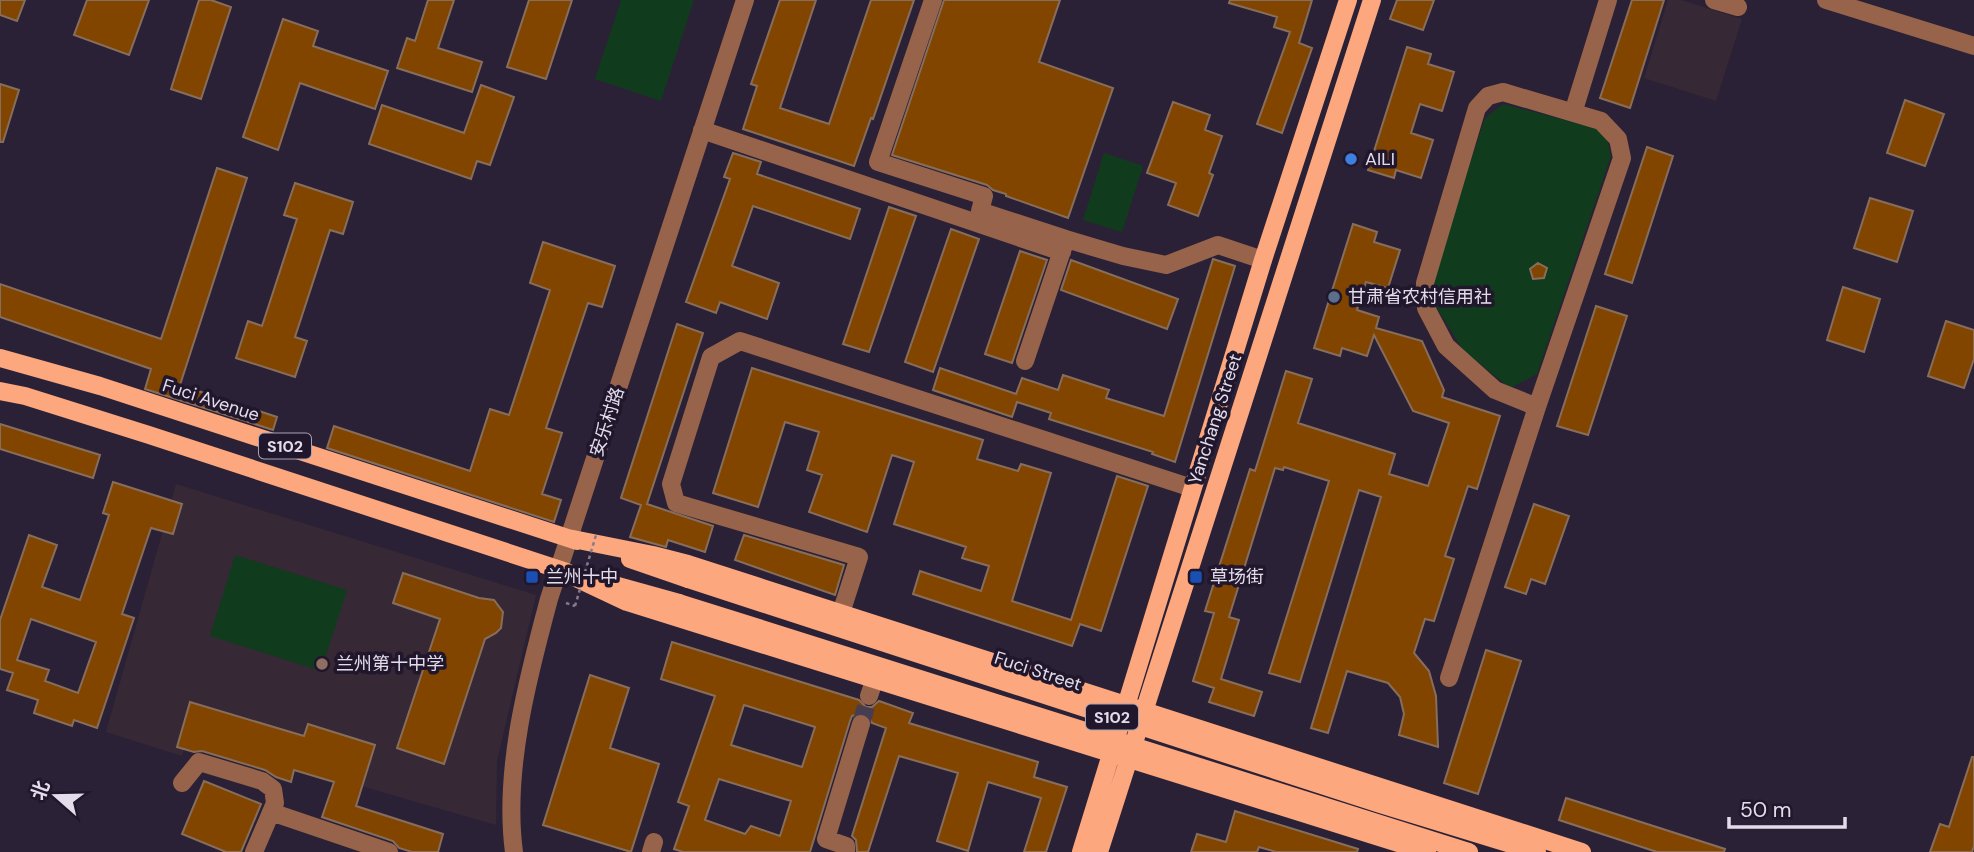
<svg xmlns="http://www.w3.org/2000/svg" width="1974" height="852" font-family="'DM Sans','Noto Sans SC',sans-serif">
<style>
.education{fill:#362834}
.green{fill:#103c1d}
.building{fill:#824500;stroke:#876e5c;stroke-width:2;fill-rule:evenodd}
.lines{fill:none;stroke-linecap:round;stroke-linejoin:round}
.minor-tunnel{stroke:#473d51;stroke-width:18;stroke-dasharray:18 9;stroke-linecap:butt}
.path{stroke:#837b8c;stroke-width:2.5;stroke-dasharray:3.5 3.5;stroke-linecap:butt}
.minor{stroke:#97644b;stroke-width:18}
.major{stroke:#fca77e;stroke-width:18}
.path-bridge{stroke:#837b8c;stroke-width:2.5;stroke-dasharray:3.5 3.5;stroke-linecap:butt}
.major-bridge{stroke:#fca77e;stroke-width:18}
.shop-dot{fill:#3f7fe0;stroke:#21172c;stroke-width:2.5}
.service-dot{fill:#5c6f8a;stroke:#21172c;stroke-width:2.5}
.transit-dot{fill:#1a4fb4;stroke:#21172c;stroke-width:2.5}
.education-dot{fill:#8d6e63;stroke:#21172c;stroke-width:2.5}
.labels{text-anchor:middle;stroke-width:7;stroke-linejoin:round;paint-order:stroke}
.shield{fill:#21172c;stroke:#a9a2b2;stroke-width:2}
.shield-label{font-size:16px;font-weight:bold;fill:#e3ddeb}
.poi-label{font-size:18px;fill:#e3ddeb;stroke:#21172c;text-anchor:start}
.street-label{font-size:18px;fill:#e3ddeb;stroke:#21172c}
</style>
<rect width="100%" height="100%" fill="#2b2136"/>
<!-- education -->
<path class="education" d="M1668,0H1681L1742,19L1716,101L1644,78Z
M176,484L536,595L497,761L496,825L188,736L182,756L106,732Z"/>
<!-- green -->
<path class="green" d="M621,0H694L661,101L595,79Z
M1503,104L1599,129L1607,139L1611,156L1537,374L1510,388L1463,350L1434,303V274L1485,118Z
M1104,153L1143,166L1122,232L1083,220Z
M235,555L347,590L321,671L210,636Z"/>
<!-- building -->
<path class="building" d="M0,0H25L17,21L0,15Z
M87,0H149L129,55L74,35Z
M199,0H211L231,7L201,99L171,89Z
M428,0H454L438,48L482,62L472,92L397,68L407,38L415,41Z
M529,0H572L546,79L507,67Z
M780,0H816L780,108L829,124L871,0H914L873,119L871,118L854,166L743,129L757,86L751,84Z
M944,0H1060L1039,62L1113,88L1068,218L1006,196V194L993,190L987,185L892,155Z
M1230,0H1312L1299,43L1312,48L1282,133L1257,124L1290,32L1274,27L1277,17L1229,3Z
M1397,0H1434L1423,30L1390,19Z
M1632,0H1664L1630,108L1600,98Z
M283,19L318,31L313,46L388,71L375,109L300,83L278,150L243,137Z
M1407,47L1431,54L1428,64L1454,72L1442,111L1420,104L1411,133L1433,140L1421,178L1396,170L1394,178L1368,170Z
M0,84L19,90L3,142H0Z
M481,85L514,97L490,165L477,161L471,179L369,144L382,105L464,133Z
M1905,100L1944,114L1925,166L1887,153Z
M1173,102L1210,115L1205,130L1222,136L1209,173L1213,175L1198,216L1168,205L1176,183L1147,173Z
M1647,147L1673,156L1632,283L1605,274Z
M733,153L761,162L757,174L860,209L850,239L753,206L732,266L779,283L767,319L720,302L716,313L686,302L730,179L724,177Z
M217,168L247,178L180,385L277,417L273,430L145,389L151,369L0,317V284L161,339Z
M295,183L353,202L343,234L330,230L295,337L307,341L295,377L236,358L248,321L262,326L297,219L284,215Z
M1870,198L1913,211L1897,262L1854,248Z
M889,207L916,216L869,352L843,344Z
M1353,224L1377,232L1374,242L1400,250L1388,288L1366,282L1357,310L1379,317L1376,328L1422,341L1444,390L1442,397L1500,416L1477,489L1468,486L1445,556L1454,559L1434,621L1425,619L1414,653L1429,671L1436,696L1438,747L1399,735L1404,714L1400,697L1388,683L1347,671L1328,733L1311,728L1381,497L1359,490L1300,682L1269,673L1329,481L1284,467L1283,470L1275,468L1229,617L1239,620L1221,679L1262,692L1254,716L1209,702L1214,688L1193,681L1214,613L1205,611L1250,469L1255,471L1286,371L1312,379L1298,423L1395,454L1389,474L1428,486L1449,423L1413,411L1374,335L1367,356L1342,348L1340,356L1314,348Z
M951,229L979,239L933,372L905,362Z
M543,242L615,266L602,307L588,303L546,428L562,433L542,494L561,500L554,522L327,448L334,426L470,471L490,409L509,415L550,290L530,283Z
M1020,251L1047,260L1012,363L985,354Z
M1213,259L1235,266L1175,462L1152,454L1153,452L1049,419L1051,413L1017,402L1012,417L933,390L940,368L1016,394L1022,378L1058,390L1063,375L1109,390L1106,398L1164,416Z
M1071,260L1178,299L1167,329L1061,290Z
M1538,263L1547,268L1544,278L1533,279L1530,269Z
M1843,287L1880,299L1864,352L1827,340Z
M1596,306L1627,316L1588,435L1557,426Z
M1946,321L1974,330V359L1964,388L1928,376Z
M677,324L703,333L647,504L713,526L705,552L668,540L666,547L630,537L641,505L621,498Z
M752,368L983,440L977,459L1018,471L1021,464L1051,473L1012,601L1071,620L1117,476L1148,486L1101,631L1080,624L1072,646L913,594L920,571L981,591L989,566L962,558L966,547L894,524L914,462L892,455L867,532L809,512L822,475L807,470L819,432L785,422L758,507L713,493Z
M0,424L100,455L93,478L0,449Z
M113,482L182,504L173,534L151,528L122,614L134,618L97,728L74,720L72,726L34,713L38,700L7,690L13,673L0,669V620L29,535L57,545L42,587L80,600L109,515L103,513ZM31,619L96,642L78,693L45,681L49,670L17,660Z
M1534,504L1569,516L1545,584L1531,579L1526,594L1505,587Z
M744,535L844,565L835,595L735,560Z
M403,573L479,598L494,600L503,612L501,628L496,633L485,639L444,764L397,748L440,619L393,603Z
M672,642L859,700L866,707H872L879,701L913,713L909,723L1038,762L1034,777L1067,787L1046,852H1024L1041,798L988,782L968,851L937,841L958,773L899,756L868,852H857L856,840L852,836L886,728L872,723L869,716L859,713L852,716L850,721L810,852H683L674,849L689,806L678,802L715,696L661,679ZM744,705L815,727L802,767L731,745ZM719,779L791,801L780,836L751,826L745,834L705,820Z
M1486,650L1521,661L1478,794L1444,783Z
M590,675L629,688L610,748L659,764L631,852L543,825Z
M190,702L304,736L308,724L375,745L356,806L443,834L438,852H412L399,848L393,841L322,817L334,782L294,770L291,782L276,777L265,770L202,751L194,752L177,747Z
M1972,757H1974V846L1972,852H1930L1940,824L1949,827Z
M204,781L261,804L241,852H226L182,834Z
M1566,798L1725,849L1724,852H1657L1559,820Z
M1235,811L1358,849L1357,852H1276L1259,847L1257,852H1191L1197,834L1226,842Z"/>
<g class="lines">
<!-- minor-tunnel -->
<path class="minor-tunnel" d="M861,724L869,696"/>
<!-- path -->
<path class="path" d="M566,603L575,606"/>
<!-- minor -->
<path class="minor" d="M933,0L878,162L984,196L980,211L1066,239
M1714,0L1738,7
M1826,0L1974,46
M1573,113L1608,0
M702,130L1062,252
M1025,361L1066,239L1123,256L1166,265L1218,245L1263,260
M841,613L859,557L676,503L671,484L711,357L740,341L1192,488
M1449,678L1537,407L1622,158L1618,139L1601,121L1503,92L1488,96L1477,108L1425,283L1426,308L1446,346L1495,390L1537,407
M869,696L874,681
M182,783L199,762L262,781L273,789L275,803L254,852
M271,812L389,852
M514,852C503,771 528,677 549,599L745,0
M651,852L654,842
M846,852V846L826,839L861,724"/>
<!-- major -->
<path class="major" d="M0,358L100,386L577,541
M0,391L25,396L149,435L567,572
M568,538L653,555L688,564L1582,852
M630,559L688,579
M557,569L627,602L1427,852
M607,583L679,603
M1081,852L1263,260L1348,0
M1099,852L1372,0"/>
<!-- path-bridge -->
<path class="path-bridge" d="M575,606L596,535"/>
<!-- major-bridge -->
<path class="major-bridge" d="M688,579L1380,804L1537,852
M679,603L1469,852"/>
</g>
<!-- markers -->
<circle class="shop-dot" cx="1351" cy="159" r="7"/>
<circle class="service-dot" cx="1334" cy="297" r="7"/>
<g class="transit-dot">
<rect x="525" y="570" width="14" height="14" rx="3.5"/>
<rect x="1189" y="570" width="14" height="14" rx="3.5"/>
</g>
<circle class="education-dot" cx="322" cy="664" r="7"/>
<g class="labels">
<!-- shield labels -->
<g class="shield">
<rect x="259" y="433.5" width="52" height="25" rx="5"/>
<rect x="1086" y="704.5" width="52" height="25" rx="5"/>
</g>
<g class="shield-label">
<text x="285" y="452">S102</text>
<text x="1112" y="723">S102</text>
</g>
<!-- poi labels -->
<g class="poi-label">
<text x="1365" y="165">AILI</text>
<text x="1348" y="303">甘肃省农村信用社</text>
<text x="546" y="583">兰州十中</text>
<text x="1210" y="583">草场街</text>
<text x="336" y="670">兰州第十中学</text>
</g>
<!-- street labels -->
<g class="street-label">
<text transform="translate(211 400) rotate(18)" y="6">Fuci Avenue</text>
<text transform="translate(1215 419) rotate(-72)" y="6">Yanchang Street</text>
<text transform="translate(607 422) rotate(-72)" y="6">安乐村路</text>
<text transform="translate(1038 671) rotate(18)" y="6">Fuci Street</text>
</g>
</g>
<!-- north arrow -->
<g transform="translate(56 796) rotate(290)" stroke="#21172c" stroke-width="5" paint-order="stroke">
<path d="M0-5L12 26L0 18L-12 26Z" fill="#e3ddeb"/>
<text y="-10" font-size="19" font-weight="bold" text-anchor="middle" fill="#e3ddeb">北</text>
</g>
<!-- scale -->
<path d="M1729 817v10h116v-10" fill="none" stroke="#e3ddeb" stroke-width="3.5"/>
<text x="1740" y="817" font-size="21" fill="#e3ddeb" stroke="#21172c" stroke-width="5" paint-order="stroke">50 m</text>
</svg>
